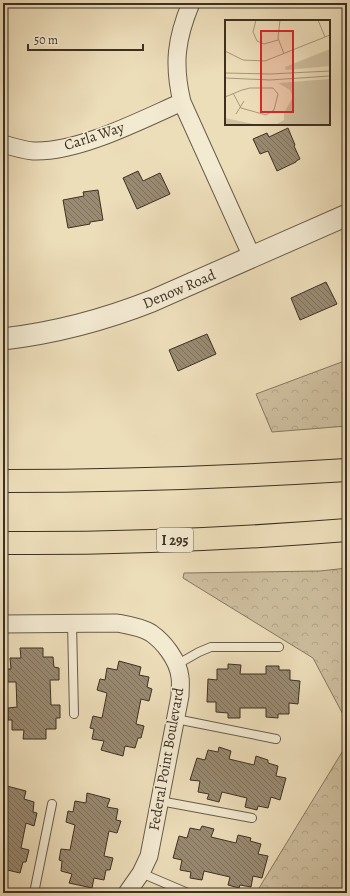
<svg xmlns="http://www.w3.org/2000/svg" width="350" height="896" font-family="Alegreya,serif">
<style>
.forest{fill:url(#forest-crowns);stroke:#867861}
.building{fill:url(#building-back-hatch);stroke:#3d3022}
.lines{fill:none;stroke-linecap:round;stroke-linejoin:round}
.service-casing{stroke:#695c48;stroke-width:10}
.minor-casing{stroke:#695c48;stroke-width:19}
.tertiary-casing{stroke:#695c48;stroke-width:23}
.motorway-casing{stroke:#3d3022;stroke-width:24}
.service{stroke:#f3ead2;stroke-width:8}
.minor{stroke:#f3ead2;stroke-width:17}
.tertiary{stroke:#f3ead2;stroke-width:21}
.motorway{stroke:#eddeba;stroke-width:22}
.labels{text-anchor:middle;stroke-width:3;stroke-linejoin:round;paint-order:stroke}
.shield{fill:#f3ead2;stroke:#746857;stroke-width:1}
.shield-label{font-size:14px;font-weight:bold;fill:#3d3022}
.street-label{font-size:15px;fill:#3d3022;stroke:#f3ead2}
.inset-road{fill:none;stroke:#a7987d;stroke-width:1}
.view{fill:#d62828;fill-opacity:0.15;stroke:#d62828;stroke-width:2}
.inset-edge{fill:none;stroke:#3d3022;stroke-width:2}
</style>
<defs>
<pattern id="forest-crowns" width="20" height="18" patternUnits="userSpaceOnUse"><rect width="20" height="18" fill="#cfc0a0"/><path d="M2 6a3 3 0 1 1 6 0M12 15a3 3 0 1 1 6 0" fill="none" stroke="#b3a58a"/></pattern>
<pattern id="building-back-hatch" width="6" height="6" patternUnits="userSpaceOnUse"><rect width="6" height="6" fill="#998a71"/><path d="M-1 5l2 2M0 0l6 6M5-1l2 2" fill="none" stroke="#7e715c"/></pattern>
</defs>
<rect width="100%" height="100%" fill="#eddeba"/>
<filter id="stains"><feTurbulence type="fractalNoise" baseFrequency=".005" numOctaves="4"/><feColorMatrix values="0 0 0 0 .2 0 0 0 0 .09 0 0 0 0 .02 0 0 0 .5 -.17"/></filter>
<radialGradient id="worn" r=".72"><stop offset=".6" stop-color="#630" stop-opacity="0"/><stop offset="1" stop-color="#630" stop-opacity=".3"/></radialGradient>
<!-- forest -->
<path class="forest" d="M347,360V426L272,432L256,394Z
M347,568V722L313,658L183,578L184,573L320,571Z
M347,744V893H256Z"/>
<!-- building -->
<path class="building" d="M288,128L295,145L294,146L300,159L296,161V162L277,171L268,151L260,154L253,139L267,133L269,137Z
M138,171L143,181L160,173L170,194L137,209L123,178Z
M98,190L103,220L90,222V224L68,228L63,200L84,196L83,192Z
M326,282L337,304L300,320L291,298Z
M207,334L216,354L178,371L169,350Z
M20,648H43V657H53L54,667L59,668V680H50L51,705H60V718H56V729H46V739H23L24,730H12V720H8V708L17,707L16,682H6V669H11L10,658H21Z
M119,661L141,667L139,675L149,677L147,687L152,689L149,701L141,699L136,724L144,726L141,738H138L135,748L125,746L123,756L101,750L104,741L92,739L94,729L90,728L93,716L102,718L107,693L97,690L100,679L105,680L107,668L117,670Z
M228,664L241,665L240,674H266V666H279V670H290V680L300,681L298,704L289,703V714H278V718L266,717V708H240V718H228V713L216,712V702H207L208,679L217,680V669H228Z
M219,747L231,751L229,759L254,765L256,756L268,760V763L278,766L276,776L286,778L280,800L271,797L268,808L258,806L257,810L245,807L247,798L222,792L219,802L207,799L209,794L198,792L200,781L190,780L197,758L205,760L208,750L218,752Z
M3,785L26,791L24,799L34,802L33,812L37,813L34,826L26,823L21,848L29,850L26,862H23L20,873L3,869Z
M87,793L110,799L107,807L118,809L116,820L121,821L117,833L109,831L104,856L113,858L110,870H106L104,880L94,878L92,888L69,883L72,874L61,871L62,861L59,860L61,849L70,850L75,825L66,822L68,811L73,812L75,801L86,803Z
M202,826L214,829L211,837L236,843L238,835L251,838L250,841L261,844L258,854L268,856L262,878L253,876L251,887L240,885L239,888L228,885L230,877L204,871L202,880L190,878L191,872L180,870L182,860L173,858L179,836L187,838L190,828L200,830Z"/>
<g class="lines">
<defs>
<path id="service" d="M72,623L74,714
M176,665L199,652L211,647H279
M176,719L276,739
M160,801L252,818
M141,873L188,893
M34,893L52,804"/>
<path id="minor" d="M191,3C176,39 173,64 182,102L252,257
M3,144C13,147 23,150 33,151C78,153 141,120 182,102
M3,624L117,623C128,625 141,627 151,633C164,642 178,660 180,677C181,683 180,690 180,696L149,856L141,873L127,893"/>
<path id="tertiary" d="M3,339C55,333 104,320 152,301L347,215"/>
<path id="motorway" d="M3,481C118,481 232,477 347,470
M3,543C118,544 233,539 347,530"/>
</defs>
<!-- service casing -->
<use href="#service" class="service-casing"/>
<!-- minor casing -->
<use href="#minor" class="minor-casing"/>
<!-- tertiary casing -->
<use href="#tertiary" class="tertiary-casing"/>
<!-- motorway casing -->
<use href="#motorway" class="motorway-casing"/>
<!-- service -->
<use href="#service" class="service"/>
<!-- minor -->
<use href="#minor" class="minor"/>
<!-- tertiary -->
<use href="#tertiary" class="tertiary"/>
<!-- motorway -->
<use href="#motorway" class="motorway"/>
</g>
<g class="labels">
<!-- shield labels -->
<rect class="shield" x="157" y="528" width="36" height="24" rx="3"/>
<g class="shield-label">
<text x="175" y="545">I 295</text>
</g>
<!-- street labels -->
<g class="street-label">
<text transform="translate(94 136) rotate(-18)" y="5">Carla Way</text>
<text transform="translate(179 289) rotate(-23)" y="5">Denow Road</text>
<text transform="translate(166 759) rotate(-80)" y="5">Federal Point Boulevard</text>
</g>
</g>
<!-- overview -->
<g transform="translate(225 20)">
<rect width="105" height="105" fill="#eddeba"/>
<path d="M105,29V46L61,50L60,47ZM105,59V105H50L59,100V93L68,77L65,70L53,63ZM0,98L34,105H0Z" fill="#cfc0a0"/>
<path class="inset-road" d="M31,0L28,12L32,21L39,24L53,20M55,0L53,18L59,34M93,0L100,17M0,31L18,40L40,41L105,15M0,53L45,54L105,51M0,58L45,60L105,56M0,77L17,70L25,68H48L53,74L49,90L41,95L16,88L8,73M11,94L19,81"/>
<path class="view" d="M36,11H68V92H36Z"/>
<rect width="105" height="105" class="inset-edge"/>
</g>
<!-- margin -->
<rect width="350" height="896" fill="none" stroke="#eddeba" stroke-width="16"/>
<rect x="4" y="4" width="342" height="888" fill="none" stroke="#3d3022" stroke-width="2"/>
<rect x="8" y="8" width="334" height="880" fill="none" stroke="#3d3022"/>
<!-- scale -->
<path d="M28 44v6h115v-6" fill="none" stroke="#3d3022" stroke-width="2"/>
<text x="34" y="44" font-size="12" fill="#3d3022" stroke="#f3ead2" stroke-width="3" paint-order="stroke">50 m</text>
<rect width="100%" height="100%" filter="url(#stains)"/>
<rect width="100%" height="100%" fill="url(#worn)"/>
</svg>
